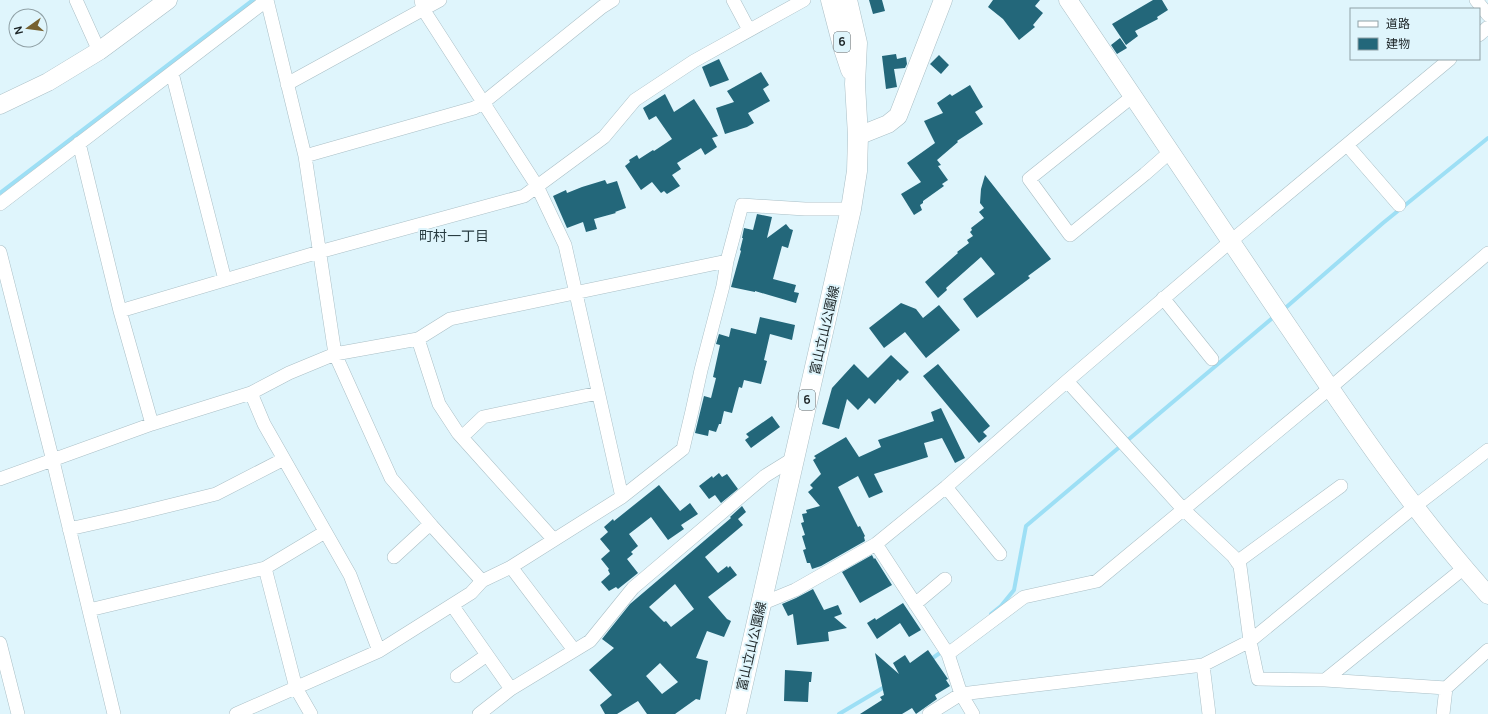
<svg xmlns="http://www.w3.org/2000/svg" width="1488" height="714" font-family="Manrope,'Noto Sans JP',sans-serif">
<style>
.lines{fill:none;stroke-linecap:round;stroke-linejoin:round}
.stream{stroke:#9ddff5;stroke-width:4}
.building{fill:#23677a;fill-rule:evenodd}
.street-casing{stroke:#aabfc6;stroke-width:14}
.secondary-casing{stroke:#aabfc6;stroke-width:19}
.primary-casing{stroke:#aabfc6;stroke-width:21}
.street{stroke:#fff;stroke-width:13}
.secondary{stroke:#fff;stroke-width:18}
.primary{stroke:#fff;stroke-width:20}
.labels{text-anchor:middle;stroke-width:4;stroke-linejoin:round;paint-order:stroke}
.shield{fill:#dff5fc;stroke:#556165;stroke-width:1}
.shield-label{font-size:12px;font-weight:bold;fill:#1a2224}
.street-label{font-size:13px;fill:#1a2224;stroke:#dff5fc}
.neighbourhood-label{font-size:14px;fill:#293c41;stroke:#dff5fc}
</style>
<rect width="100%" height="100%" fill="#dff5fc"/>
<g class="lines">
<!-- stream -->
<path class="stream" d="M0,193L253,0
M1283,310L1383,223L1488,138
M991,614L1001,606L1014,590L1026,526L1276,315
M930,660L944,650
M839,714L886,686"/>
</g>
<!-- building -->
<path class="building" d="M869,0H882L885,11L873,14Z
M993,0H1040L1035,6L1043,13L1033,25L1035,27L1019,40L1003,19L988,7Z
M1153,0H1162L1168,10L1157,17L1158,19L1135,31L1138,36L1126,45L1112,24Z
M1120,38L1127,48L1117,54L1111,45Z
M896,54L897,59L906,57L907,64L905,68L894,69L897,87L886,89L882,56Z
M939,55L949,65L941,74L930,64Z
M719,59L729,80L710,87L702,67Z
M761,72L769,85L763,89L770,101L748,113L754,123L747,127L725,134L716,108L734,102L727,91Z
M970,85L983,107L975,112L983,124L957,141L958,142L937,160L941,165L938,166L948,180L942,184L944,186L923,201V203L920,205L922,210L914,215L901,194L921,182L907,163L935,143L924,121L943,113L937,103L950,94L952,96Z
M665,94L674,112L694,99L718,136L712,138L717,147L705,155L701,148L677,163L681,169L672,175L680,186L667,194L664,191L661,193L652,182L641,190L625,166L630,162L629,160L637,155L639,159L653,150L654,151L672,139L656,116L649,120L643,108Z
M985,175L1051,259L1028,276L1030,278L977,318L963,299L995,274L981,257L946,288L947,290L938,298L925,282L958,253L957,252L969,243L967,240L973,236L970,232L972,230L971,228L984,218L979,212L984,208L980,203L981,189Z
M605,180L607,184L617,181L626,208L615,212L616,213L594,219L597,229L586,232L583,222L567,228L553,196L566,190L567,193L582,187Z
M757,214L772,217L767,238L786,224L790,229L793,230L788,248L782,246L773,279L796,285L794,292L799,293L796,303L755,291V292L731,287L741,251L740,250L743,238H742L744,228L753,230Z
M901,303L916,309L923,318L939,305L960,330L926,358L905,332L884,348L869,328Z
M760,317L795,325L792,340L770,334L764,360L767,361L761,384L744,380L742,388L739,387L732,413L724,411L721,424H719L716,432L709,430L708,436L695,433L704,396L711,398L716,378L713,377L720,345L716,344L719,334L729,337L731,328L756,334Z
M891,355L909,372L900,381L898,379L875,404L869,398L858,410L847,399L839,429L822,424L832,388L854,364L868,378Z
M938,364L990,426L983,432L987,436L979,443L923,376Z
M941,408L965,458L955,463L942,438L924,443L928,457L874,474L883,492L869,498L858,476L838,487L858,527L860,526L865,536L864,537L865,541L821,566L812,569L810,563H807L803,550L806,549L802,536L805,535L801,523L804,522L802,514L807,513L806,510L820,506L808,492L813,488L810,485L821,474L813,460L816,458L814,456L846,437L859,457L881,447L878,440L934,421L931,412Z
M772,416L780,427L751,448L745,440L749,437L746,434Z
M719,473L722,477L727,474L738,489L721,503L715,495L709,499L699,486L712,476L713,478Z
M659,485L680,511L690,503L698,514L681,525L684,529L668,540L651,517L629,534L638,546L631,552L633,554L627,559L638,573L618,589L616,587L609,591L601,582L610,574L608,570L609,569L601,559L610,551L600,539L608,532L604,527L613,519L614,521Z
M742,506L746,512L738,519L743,525L705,557L718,573L727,566L728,568L730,566L737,575L708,597L727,619L731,621L724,637L707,631L696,658L708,661L700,700L696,699L675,714H647L638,701L617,714H605L600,705L612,695L589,670L614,648L602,639L630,604L731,518L730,517ZM675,584L694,609L671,627L666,621L664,622L649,607ZM660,663L678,682L662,694L646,676Z
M872,555L874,559L875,558L892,585L860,603L842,572Z
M813,589L824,610L838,605L842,614L834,617L847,628L828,632L829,641L797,645L793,614L788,616L782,604L796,598Z
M903,603L921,630L909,637L900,623L877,639L867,623L875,618L876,620Z
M928,650L948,679L946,680L950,686L935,695L937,699L916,714L912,708L902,714H860L882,700L880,697L884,695L875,653L899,674L893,663L905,655L910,663Z
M785,670L812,672L811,682H809L808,702L784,701Z"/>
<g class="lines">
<defs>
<path id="street" d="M76,0L99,51
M421,0L423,9L537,186L565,245L622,497
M733,0L749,30
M1476,0L1488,15
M1479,35L1488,27
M172,73L225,280
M287,84L440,0
M1133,96L1029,179L1070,235L1145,174L1170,152
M79,143L120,311L152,424
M1347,145L1399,205
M305,156L474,108L484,102L602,7L613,0
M0,204L267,0L305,156L335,354L391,478L432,526L482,581
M0,252L53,461L114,714
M1163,298L1212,359
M120,311L319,252L524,196L604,137L635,100L694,61L804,0
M418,339L439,404L458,433L554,540
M1067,381L1183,509L1233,556L1240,566L1250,641L1258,679L1325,680L1446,688
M251,393L264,424L350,575L379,651
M462,437L483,417L598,393
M0,479L152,424L251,393L289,373L335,354L418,339L450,319L727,261
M946,487L1000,554
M69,529L127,516L216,494L284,459
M876,544L948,654L961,694L973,714
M394,557L430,524
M1237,562L1341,486
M511,567L574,650
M265,568L296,688L311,714
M761,604L795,590L876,544L946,487L1067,381L1231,241L1450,59
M915,604L945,579
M452,605L511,689
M89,610L265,568L325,532
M0,643L18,714
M948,654L1024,597L1097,581L1330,388L1488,253
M1203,665L1209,714
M457,676L487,655
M1325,680L1464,568
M236,714L379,651L471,593L482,581L511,567L622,497L683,449L692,411L701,370L723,286L727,261L742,205L805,209H851
M479,714L511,689L590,641L633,588L765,476L794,458
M929,714L961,694L1203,665L1250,641L1414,507L1488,450
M1443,714L1446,688L1488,650"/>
<path id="secondary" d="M1068,0C1137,102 1206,204 1275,307C1342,406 1408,506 1488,595
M0,105L48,82L99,51L168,0
M858,136L888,124L898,116L943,0"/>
<path id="primary" d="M831,0L843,46L851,70
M736,714L851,209L857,171L858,136L855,84L857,43L847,0"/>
</defs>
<!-- street casing -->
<use href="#street" class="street-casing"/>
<!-- secondary casing -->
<use href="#secondary" class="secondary-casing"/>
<!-- primary casing -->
<use href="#primary" class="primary-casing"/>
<!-- street -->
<use href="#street" class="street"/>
<!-- secondary -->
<use href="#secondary" class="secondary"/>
<!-- primary -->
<use href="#primary" class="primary"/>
</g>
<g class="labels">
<!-- shield labels -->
<g class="shield">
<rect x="834" y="32" width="16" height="20" rx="3"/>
<rect x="799" y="390" width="16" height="20" rx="3"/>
</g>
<g class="shield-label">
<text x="842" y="46">6</text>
<text x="807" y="404">6</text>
</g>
<!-- street labels -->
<g class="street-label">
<text transform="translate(824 330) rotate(-77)" y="5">富山立山公園線</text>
<text transform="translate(751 646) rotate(-77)" y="5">富山立山公園線</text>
</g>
<!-- neighbourhood labels -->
<g class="neighbourhood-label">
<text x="454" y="241">町村一丁目</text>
</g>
</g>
<!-- legend -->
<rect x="1350" y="8" width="130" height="52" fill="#dff5fc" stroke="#90a1a6"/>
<rect x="1358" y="21" width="20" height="6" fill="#ffffff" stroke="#90a1a6"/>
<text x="1386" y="28" font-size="12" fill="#1a2224">道路</text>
<rect x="1358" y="38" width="20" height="12" fill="#23677a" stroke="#90a1a6"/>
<text x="1386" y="48" font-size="12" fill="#1a2224">建物</text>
<!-- north arrow -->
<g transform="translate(28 28) rotate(256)"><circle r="19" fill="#dff5fc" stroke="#90a1a6"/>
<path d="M0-3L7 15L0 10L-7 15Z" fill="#776231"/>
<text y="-6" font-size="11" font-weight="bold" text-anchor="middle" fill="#1a2224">N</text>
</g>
</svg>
